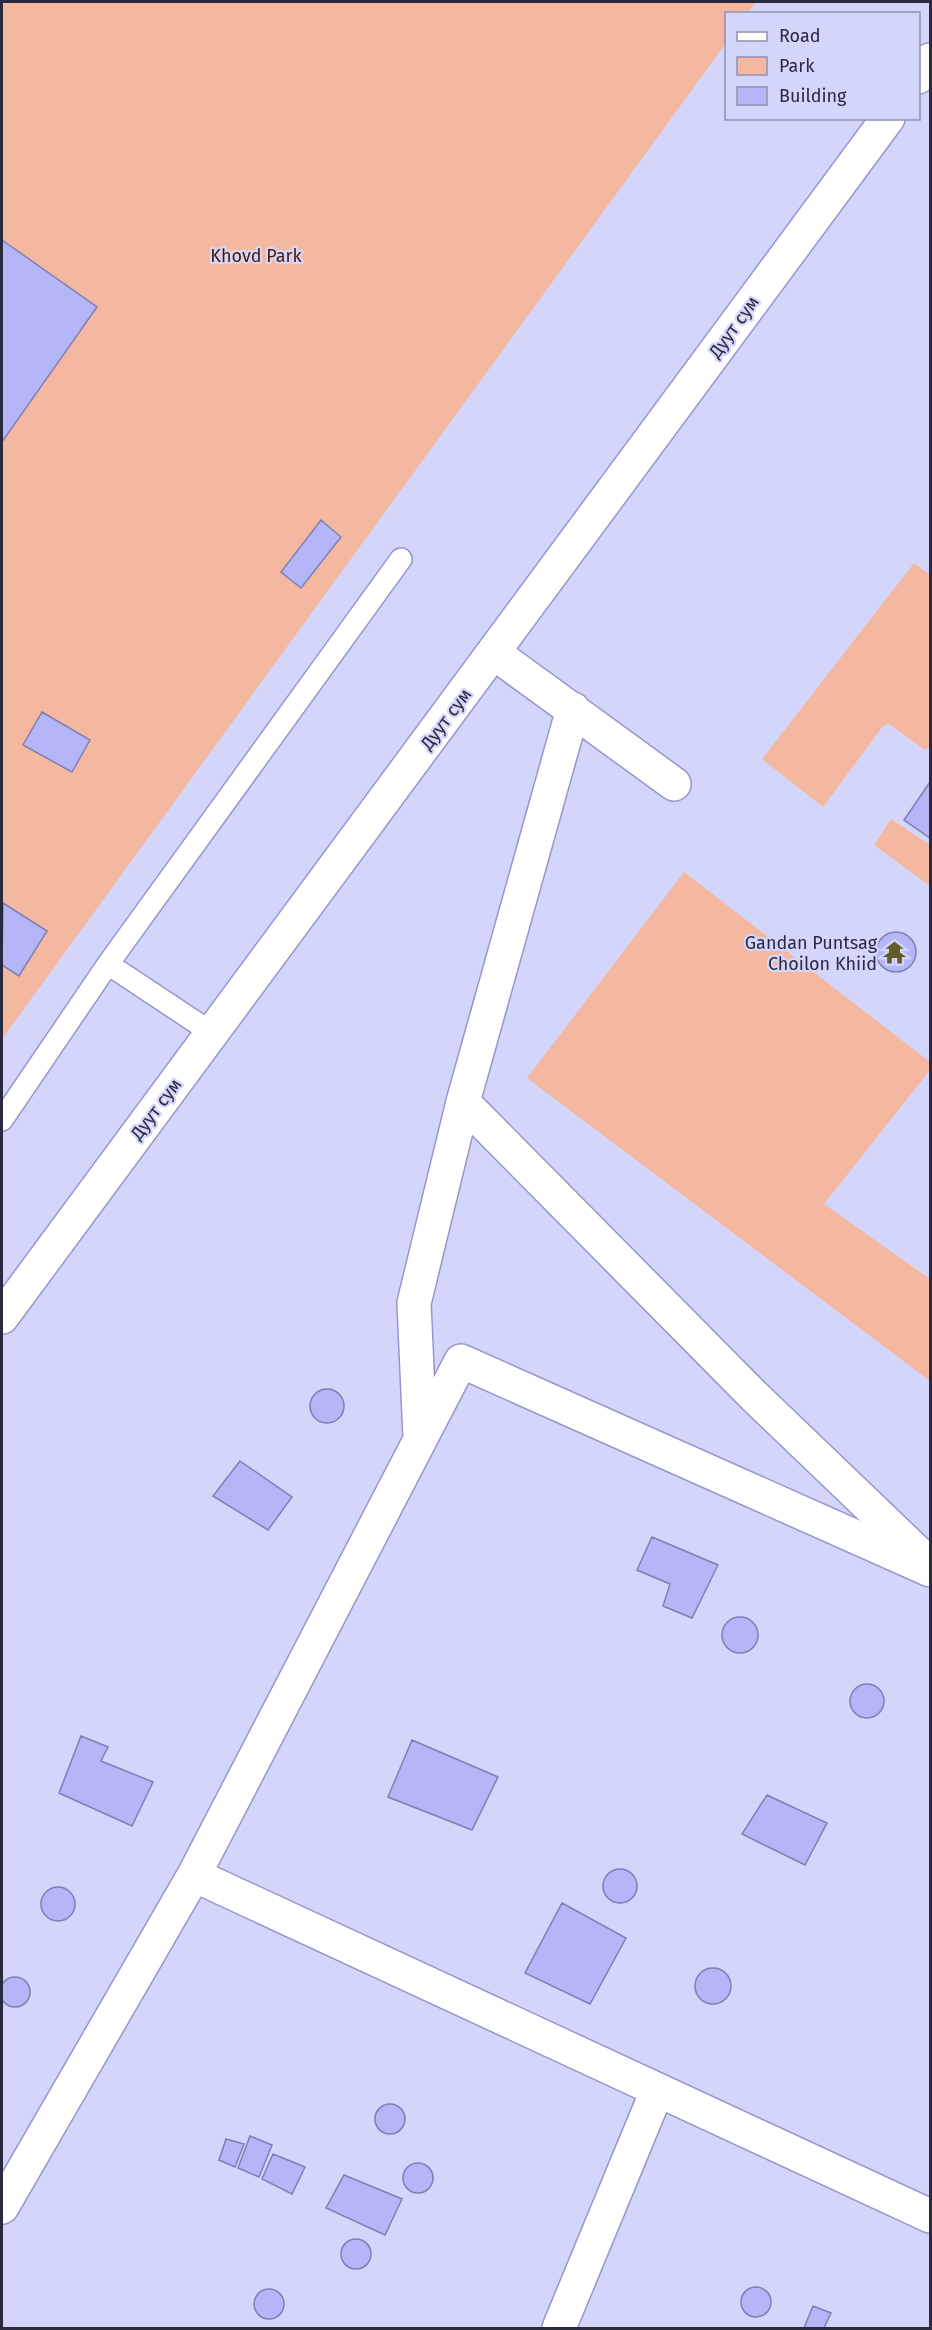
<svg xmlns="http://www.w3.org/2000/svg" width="932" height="2330" font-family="'Fira Sans',sans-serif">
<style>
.green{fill:#f3b89f}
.building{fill:#b5b6f7;stroke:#7e7eb5;stroke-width:1.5}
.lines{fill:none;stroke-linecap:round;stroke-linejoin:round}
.service-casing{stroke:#9696cf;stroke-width:24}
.minor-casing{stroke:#9696cf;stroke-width:36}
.secondary-casing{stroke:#9696cf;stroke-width:36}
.service{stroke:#fff;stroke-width:21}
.minor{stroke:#fff;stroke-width:33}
.secondary{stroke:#fff;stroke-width:33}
.labels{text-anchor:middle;stroke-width:4.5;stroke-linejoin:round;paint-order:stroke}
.park-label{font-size:18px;fill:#4c1800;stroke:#d4d5fa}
.street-label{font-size:18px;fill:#292940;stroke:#d4d5fa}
.poi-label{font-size:18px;fill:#292940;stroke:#d4d5fa;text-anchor:end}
</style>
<rect width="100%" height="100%" fill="#d4d5fa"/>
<!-- green -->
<path class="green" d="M2,2H756L748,13L726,14V43L2,1039Z
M914,563L930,575V746L925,750L889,724L883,726L823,807L762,759Z
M891,819L930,845V886L874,845Z
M684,872L930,1062V1070L824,1204L930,1279V1381L527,1078Z"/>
<!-- building -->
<path class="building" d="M2,240L97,307L2,442Z
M321,520L341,537L301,588L281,572Z
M42,712L90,740L72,772L23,745Z
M930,782V838L904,820Z
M3,903L47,931L19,976L2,965Z
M876 952a20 20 0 1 1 40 0a20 20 0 1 1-40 0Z
M310 1406a17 17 0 1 1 34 0a17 17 0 1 1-34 0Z
M240,1461L292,1497L268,1530L213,1496Z
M652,1537L718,1565L692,1618L663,1606L670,1584L637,1570Z
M722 1635a18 18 0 1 1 36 0a18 18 0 1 1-36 0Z
M850 1701a17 17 0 1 1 34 0a17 17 0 1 1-34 0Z
M81,1736L108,1747L101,1761L153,1782L132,1826L59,1793Z
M412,1740L498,1777L472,1830L388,1797Z
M767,1795L827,1823L805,1865L742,1834Z
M603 1886a17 17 0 1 1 34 0a17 17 0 1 1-34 0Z
M41 1904a17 17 0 1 1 34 0a17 17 0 1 1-34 0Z
M562,1903L626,1938L590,2004L525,1973Z
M695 1986a18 18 0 1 1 36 0a18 18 0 1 1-36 0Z
M0 1992a15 15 0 1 1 30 0a15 15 0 1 1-30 0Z
M375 2119a15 15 0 1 1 30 0a15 15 0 1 1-30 0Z
M250,2136L272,2145L259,2177L238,2168Z
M226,2139L244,2144L235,2167L219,2160Z
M273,2154L305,2167L292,2194L262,2179Z
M403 2178a15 15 0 1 1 30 0a15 15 0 1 1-30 0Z
M344,2175L402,2199L385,2235L326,2208Z
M341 2254a15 15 0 1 1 30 0a15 15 0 1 1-30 0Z
M741 2302a15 15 0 1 1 30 0a15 15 0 1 1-30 0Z
M254 2304a15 15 0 1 1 30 0a15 15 0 1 1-30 0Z
M813,2306L831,2313L824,2328H804Z"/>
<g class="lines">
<defs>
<path id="service" d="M108,964L212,1033
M2,1120L108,964L401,559"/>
<path id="minor" d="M494,653L674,784
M573,709L463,1102L754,1396L923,1558
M420,1437L414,1303L463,1102
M194,1875L930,2216
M2,2207L194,1875L461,1361L930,1570
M559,2328L657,2091"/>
<path id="secondary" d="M918,77L930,60
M2,1317L888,118"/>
</defs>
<!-- service casing -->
<use href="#service" class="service-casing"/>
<!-- minor casing -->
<use href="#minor" class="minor-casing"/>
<!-- secondary casing -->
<use href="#secondary" class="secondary-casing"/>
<!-- service -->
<use href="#service" class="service"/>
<!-- minor -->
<use href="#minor" class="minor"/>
<!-- secondary -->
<use href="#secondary" class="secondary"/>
</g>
<!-- icons -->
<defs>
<symbol id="temple-bare" viewBox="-9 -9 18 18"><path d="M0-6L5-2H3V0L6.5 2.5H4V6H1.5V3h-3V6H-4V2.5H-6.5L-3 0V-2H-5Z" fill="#625d29" stroke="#d4d5fa" stroke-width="2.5" paint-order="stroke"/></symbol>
</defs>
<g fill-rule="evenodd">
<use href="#temple-bare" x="878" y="936" width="33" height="33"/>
</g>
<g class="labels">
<!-- park labels -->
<g class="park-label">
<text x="256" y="262">Khovd Park</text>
</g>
<!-- street labels -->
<g class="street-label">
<text transform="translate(734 327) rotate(-54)" y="6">Дуут сум</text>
<text transform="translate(446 719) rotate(-53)" y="6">Дуут сум</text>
<text transform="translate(156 1109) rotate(-53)" y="6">Дуут сум</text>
</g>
<!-- poi labels -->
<g class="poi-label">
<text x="877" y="949">Gandan Puntsag<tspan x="877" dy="21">Choilon Khiid</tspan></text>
</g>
</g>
<!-- border -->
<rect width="932" height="2330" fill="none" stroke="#292940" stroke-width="6"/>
<!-- legend -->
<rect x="725" y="12" width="195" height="108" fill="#d4d5fa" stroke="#9090b0" stroke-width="1.5"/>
<rect x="737" y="32" width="30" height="9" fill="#ffffff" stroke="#9090b0" stroke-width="1.5"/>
<text x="779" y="42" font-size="18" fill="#292940">Road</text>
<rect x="737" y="57" width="30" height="18" fill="#f3b89f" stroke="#9090b0" stroke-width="1.5"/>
<text x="779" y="72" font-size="18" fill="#292940">Park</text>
<rect x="737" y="87" width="30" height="18" fill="#b5b6f7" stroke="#9090b0" stroke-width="1.5"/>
<text x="779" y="102" font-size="18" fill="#292940">Building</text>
</svg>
